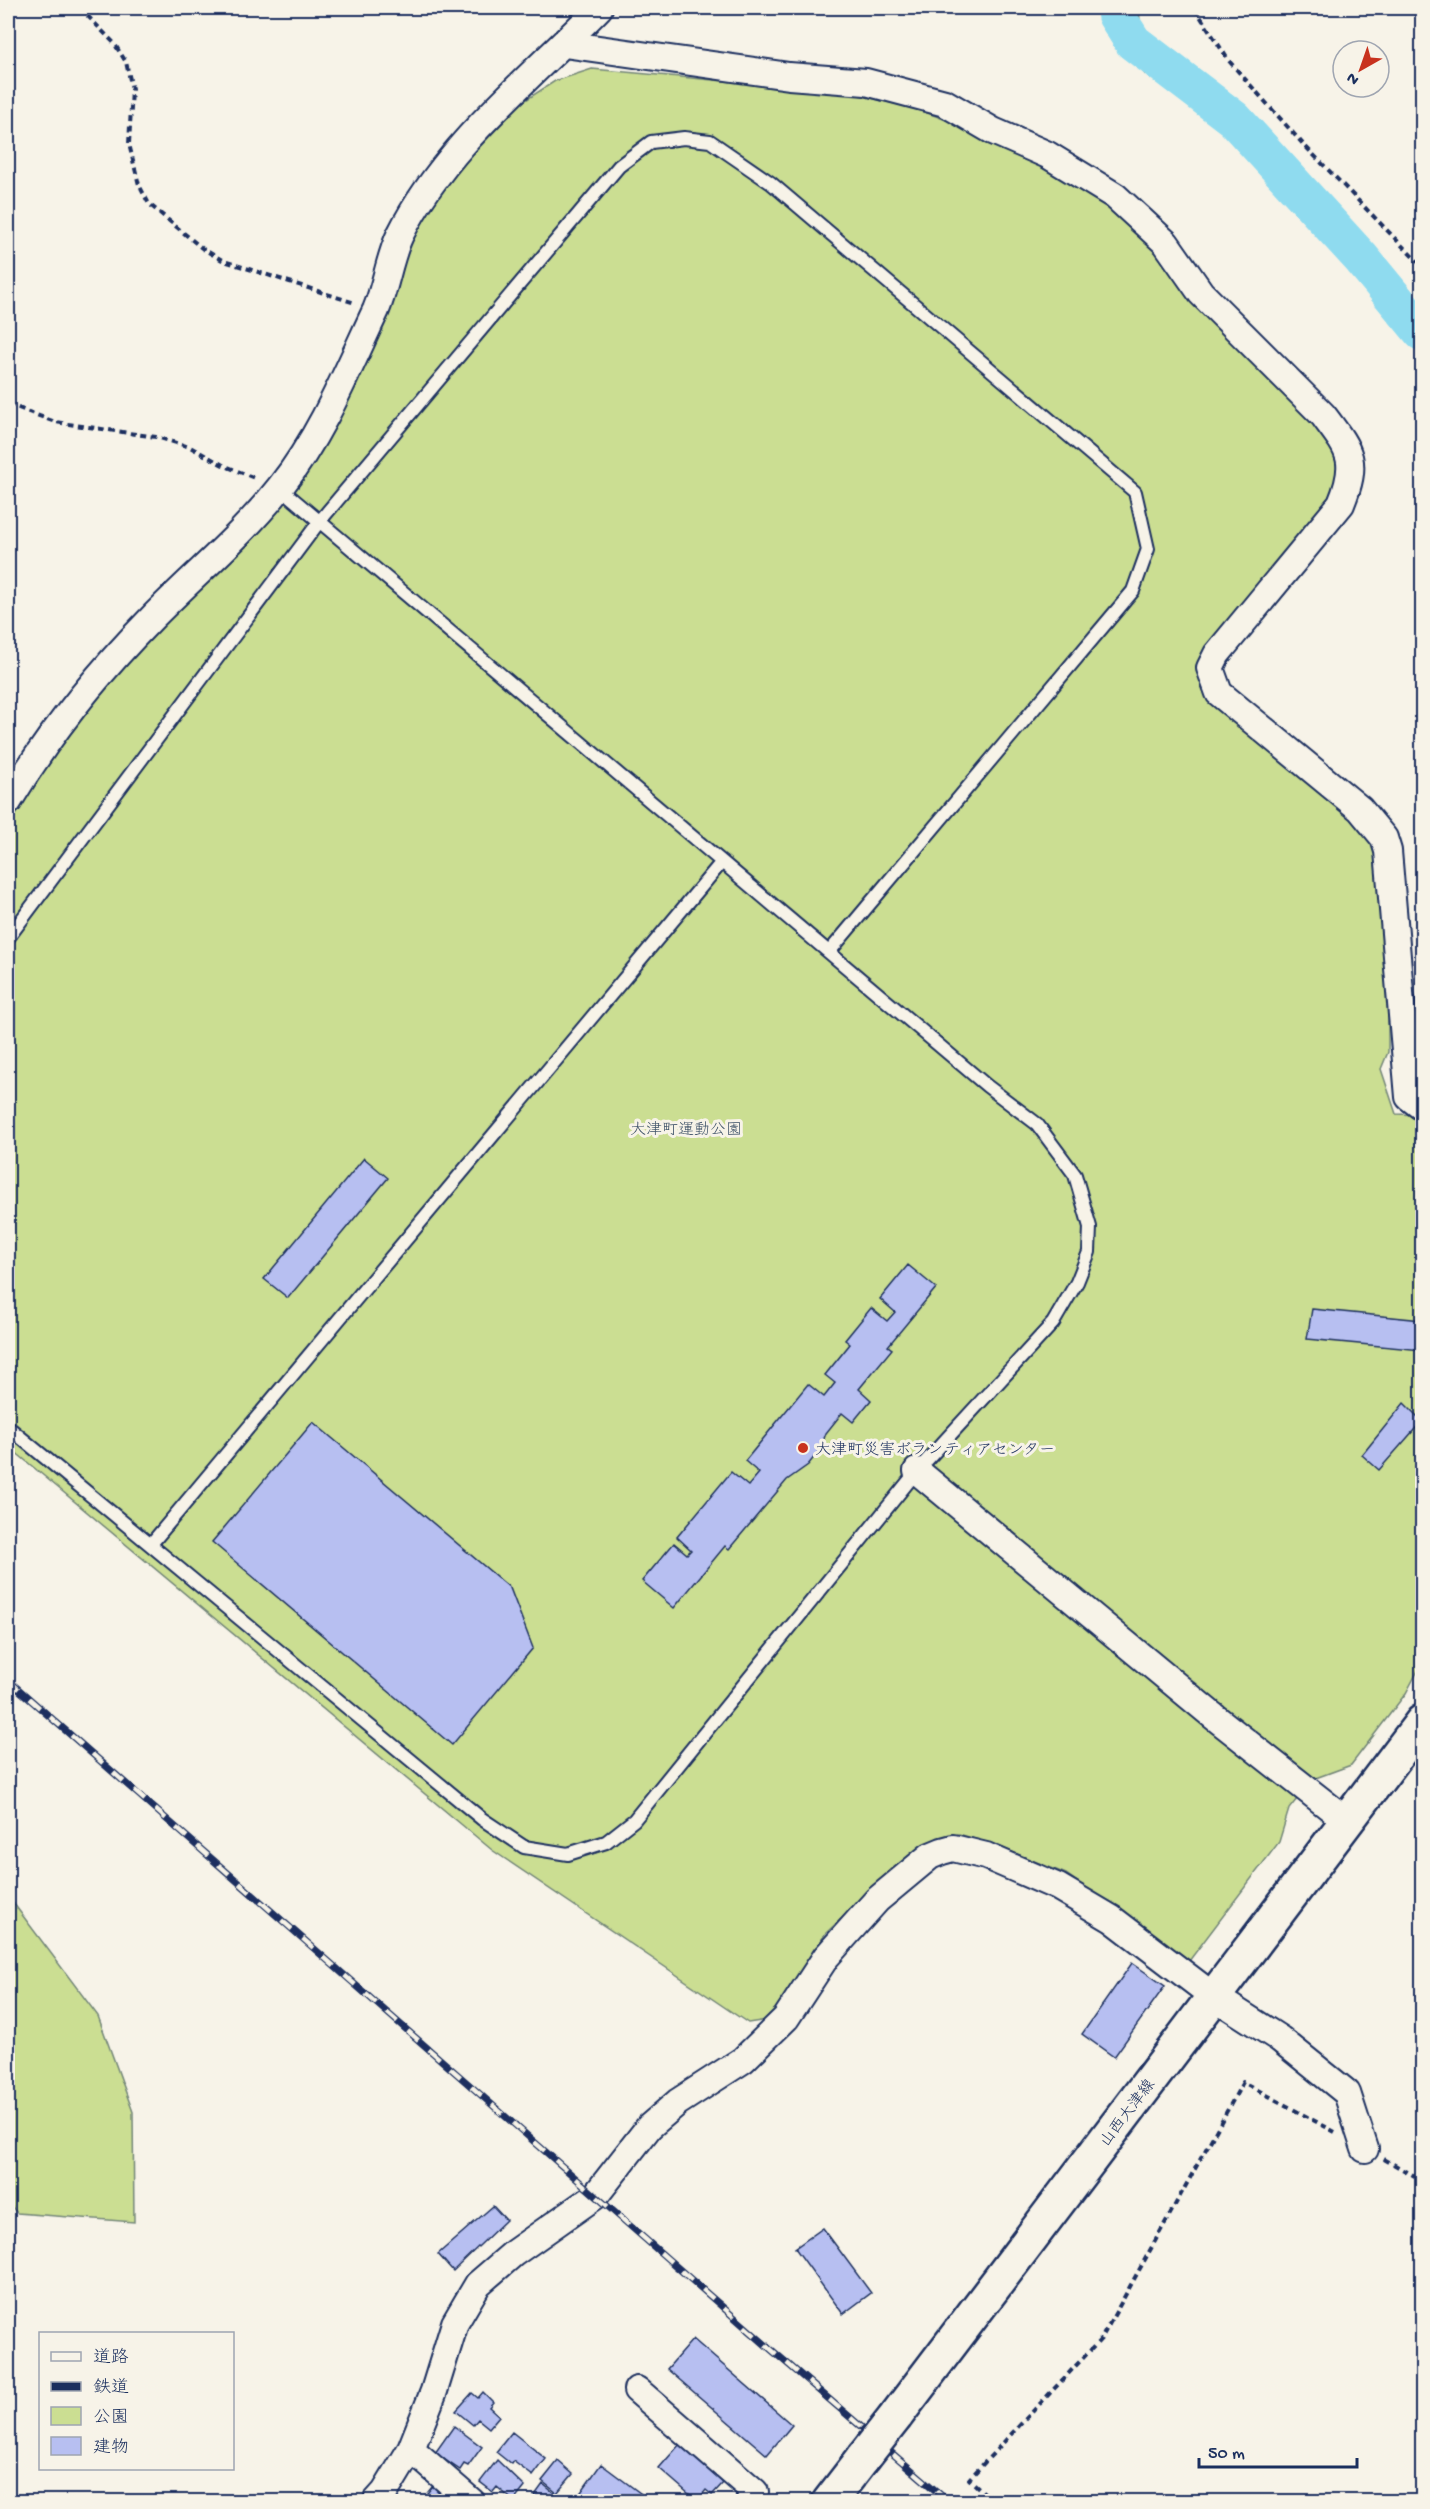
<svg xmlns="http://www.w3.org/2000/svg" width="1430" height="2509" font-family="'Gochi Hand','Klee One',sans-serif">
<style>
.green{fill:#cbde92;stroke:#738678;stroke-width:1.5}
.lines{fill:none;stroke-linecap:round;stroke-linejoin:round}
.river{stroke:#8fdbef;stroke-width:38}
.building{fill:#b7bff1;stroke:#1b2f5e;stroke-width:1.5}
.service-casing{stroke:#1b2f5e;stroke-width:16}
.minor-casing{stroke:#1b2f5e;stroke-width:30}
.secondary-casing{stroke:#1b2f5e;stroke-width:38}
.path{stroke:#1b2f5e;stroke-width:4;stroke-dasharray:6 4.5;stroke-linecap:butt}
.service{stroke:#f7f3e8;stroke-width:12}
.minor{stroke:#f7f3e8;stroke-width:26}
.secondary{stroke:#f7f3e8;stroke-width:33}
.rail-casing{stroke:#1b2f5e;stroke-width:7}
.rail{stroke:#f7f3e8;stroke-width:4.5;stroke-dasharray:14;stroke-linecap:butt}
.secondary-bridge-casing{stroke:#1b2f5e;stroke-width:38;stroke-linecap:butt}
.secondary-bridge{stroke:#f7f3e8;stroke-width:33}
.poi-dot{fill:#c8321e;stroke:#f7f3e8;stroke-width:2}
.labels{text-anchor:middle;stroke-width:6;stroke-linejoin:round;paint-order:stroke}
.park-label{font-size:16px;fill:#3e5268;stroke:#f7f3e8}
.poi-label{font-size:16px;fill:#1b2f5e;stroke:#f7f3e8;text-anchor:start}
.street-label{font-size:16px;fill:#1b2f5e;stroke:#f7f3e8}
</style>
<rect width="100%" height="100%" fill="#f7f3e8"/>
<filter id="ink" filterUnits="userSpaceOnUse"><feTurbulence type="fractalNoise" baseFrequency=".0167" numOctaves="2"/><feDisplacementMap in="SourceGraphic" scale="12" xChannelSelector="R" yChannelSelector="G"/><feConvolveMatrix kernelMatrix="1 2 1 2 8 2 1 2 1" color-interpolation-filters="sRGB"/></filter>
<g filter="url(#ink)">
<!-- green -->
<path class="green" d="M1094,8H1139L1144,73Z
M592,69L846,92L920,110L970,129L1092,192L1147,238L1329,438L1337,455L1340,487L1199,673L1366,831L1379,856L1388,939V1052L1381,1069L1396,1114L1422,1115V1663L1406,1693L1351,1765L1313,1779L1289,1809L1279,1842L1189,1961L1066,1874L995,1845L959,1834L925,1846L880,1882L825,1934L793,1987L767,2020L748,2023L492,1850L8,1446V820L31,777L130,660L264,522L412,226L495,120L555,81Z
M8,1896L98,2016L133,2112L134,2222L17,2213L8,2202Z"/>
<g class="lines">
<!-- river -->
<path class="river" d="M1118,8L1116,15L1133,42L1234,119L1361,258L1422,332"/>
</g>
<!-- building -->
<path class="building" d="M364,1158L388,1178L288,1298L264,1279Z
M908,1265L936,1288L888,1346L892,1349L859,1389L871,1400L853,1422L842,1413L826,1433L820,1450L808,1465L787,1480L729,1549L725,1546L674,1608L642,1581L674,1543L687,1554L691,1550L677,1537L731,1472L748,1486L759,1473L745,1461L808,1384L824,1397L835,1383L825,1375L850,1344L845,1340L871,1308L887,1321L895,1312L880,1299Z
M1312,1309L1422,1320V1350L1307,1339Z
M1404,1403L1422,1421L1379,1470L1362,1455Z
M313,1422L510,1588L533,1648L452,1745L212,1542Z
M1132,1963L1165,1986L1114,2057L1082,2034Z
M493,2206L506,2220L453,2271L438,2254Z
M823,2228L871,2293L843,2314L795,2248Z
M693,2339L792,2425L767,2455L667,2369Z
M483,2392L493,2402L489,2407L499,2416L489,2428L478,2419L473,2425L456,2411L472,2393L478,2398Z
M454,2426L482,2447L468,2466L464,2464L460,2470L435,2453Z
M512,2432L546,2459L533,2476L513,2461L511,2464L496,2452Z
M680,2444L723,2483L712,2495L706,2490L697,2501L659,2468Z
M497,2460L525,2487L514,2501L497,2487L493,2492L480,2482Z
M558,2461L573,2474L557,2493L542,2481Z
M601,2464L652,2502H574Z
M436,2482L459,2502H420Z
M543,2484L565,2502H530Z"/>
<g class="lines">
<defs>
<path id="service" d="M8,938L319,522L619,166L651,142L684,138L710,141L771,183L1135,492L1148,549L1133,591L830,951
M8,1427L482,1819L524,1847L568,1854L606,1842L634,1820L917,1471L1053,1323L1077,1282L1089,1252L1090,1227L1075,1175L1037,1124L987,1086L280,488
M151,1544L721,863"/>
<path id="minor" d="M564,44L789,76L866,82L945,103L993,131L1048,155L1115,196L1166,243L1201,293L1323,415C1350,451 1359,460 1341,504L1217,654L1210,668L1219,693L1360,809L1384,838L1388,851L1409,1097L1422,1107
M8,802C47,737 97,674 151,619C194,575 243,535 281,486C322,434 348,369 376,310C386,286 389,258 400,235C445,145 530,79 599,8
M917,1471L1212,1715L1347,1821
M637,2390L755,2492L749,2502
M411,2449L472,2502
M376,2502L385,2492L411,2449L434,2391L455,2323L478,2284L514,2253L595,2196L649,2127L678,2102L743,2060L786,2018L826,1957L877,1900L930,1856L942,1851L953,1848L986,1856L1058,1887L1112,1919L1213,1996L1280,2039L1347,2093L1365,2149"/>
<path id="secondary" d="M896,2416L1422,1722
M829,2502L863,2458"/>
</defs>
<!-- service casing -->
<use href="#service" class="service-casing"/>
<!-- minor casing -->
<use href="#minor" class="minor-casing"/>
<!-- secondary casing -->
<use href="#secondary" class="secondary-casing"/>
<!-- path -->
<path class="path" d="M80,8L114,43L126,62L132,89L129,144L139,185L149,204L203,249L224,261L355,303
M1201,8L1198,13L1229,61L1302,143L1422,266
M8,404L55,422L156,437L190,447L223,465L257,479
M1384,2159L1422,2180
M994,2502L969,2479L1101,2339L1243,2082L1335,2132"/>
<!-- service -->
<use href="#service" class="service"/>
<!-- minor -->
<use href="#minor" class="minor"/>
<!-- secondary -->
<use href="#secondary" class="secondary"/>
<defs>
<path id="rail" d="M8,1680L767,2346L949,2502"/>
</defs>
<!-- rail casing -->
<use href="#rail" class="rail-casing"/>
<!-- rail -->
<use href="#rail" class="rail"/>
<defs>
<path id="secondary-bridge" d="M863,2458L896,2416"/>
</defs>
<!-- secondary-bridge casing -->
<use href="#secondary-bridge" class="secondary-bridge-casing"/>
<!-- secondary-bridge -->
<use href="#secondary-bridge" class="secondary-bridge"/>
</g>
</g>
<!-- markers -->
<circle class="poi-dot" cx="803" cy="1448" r="6"/>
<g class="labels">
<!-- park labels -->
<g class="park-label">
<text x="686" y="1134">大津町運動公園</text>
</g>
<!-- poi labels -->
<g class="poi-label">
<text x="815" y="1454">大津町災害ボランティアセンター</text>
</g>
<!-- street labels -->
<g class="street-label">
<text transform="translate(1126 2112) rotate(-53)" y="6">山西大津線</text>
</g>
</g>
<!-- margin -->
<rect width="1430" height="2509" fill="none" stroke="#f7f3e8" stroke-width="30"/>
<rect x="15" y="15" width="1400" height="2479" fill="none" stroke="#1b2f5e" stroke-width="2" filter="url(#ink)"/>
<!-- legend -->
<rect x="39" y="2332" width="195" height="138" fill="#f7f3e8" stroke="#9fa5b1" stroke-width="1.5"/>
<rect x="51" y="2352" width="30" height="9" fill="#f7f3e8" stroke="#9fa5b1" stroke-width="1.5"/>
<text x="93" y="2362" font-size="18" fill="#1b2f5e">道路</text>
<rect x="51" y="2382" width="30" height="9" fill="#1b2f5e" stroke="#9fa5b1" stroke-width="1.5"/>
<text x="93" y="2392" font-size="18" fill="#1b2f5e">鉄道</text>
<rect x="51" y="2407" width="30" height="18" fill="#cbde92" stroke="#9fa5b1" stroke-width="1.5"/>
<text x="93" y="2422" font-size="18" fill="#1b2f5e">公園</text>
<rect x="51" y="2437" width="30" height="18" fill="#b7bff1" stroke="#9fa5b1" stroke-width="1.5"/>
<text x="93" y="2452" font-size="18" fill="#1b2f5e">建物</text>
<!-- north arrow -->
<g transform="translate(1361 69) rotate(220)"><circle r="28" fill="#f7f3e8" stroke="#9fa5b1" stroke-width="1.5"/>
<path d="M0-4.5L10 22L0 15L-10 22Z" fill="#c8321e"/>
<text y="-9" font-size="16" font-weight="bold" text-anchor="middle" fill="#1b2f5e">N</text>
</g>
<!-- scale -->
<path d="M1199 2458v9h158v-9" fill="none" stroke="#1b2f5e" stroke-width="3"/>
<text x="1208" y="2458" font-size="18" fill="#1b2f5e" stroke="#f7f3e8" stroke-width="4.5" paint-order="stroke">50 m</text>
</svg>
